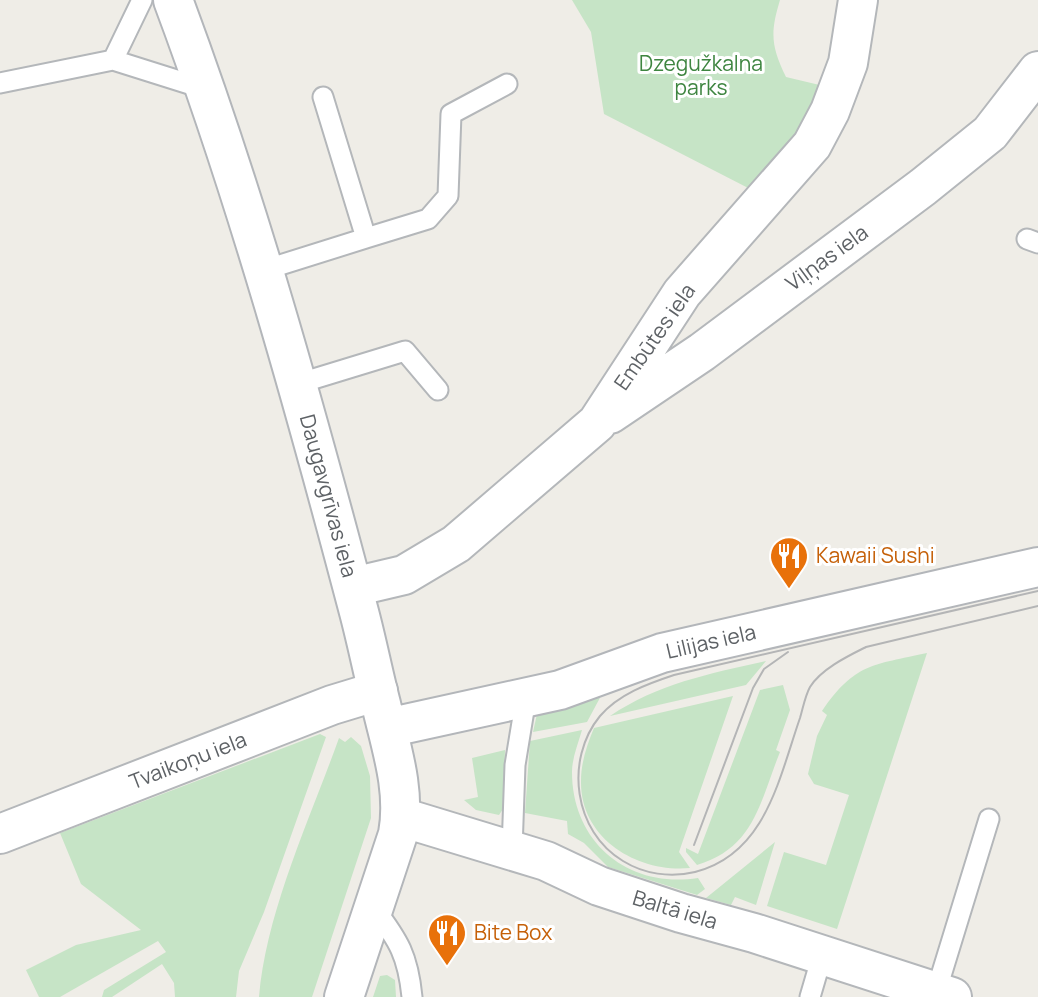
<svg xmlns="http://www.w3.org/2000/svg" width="1038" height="997" font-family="Manrope,sans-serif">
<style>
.green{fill:#c6e4c6}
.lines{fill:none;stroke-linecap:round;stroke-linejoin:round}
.lane-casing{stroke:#b4b7ba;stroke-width:23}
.street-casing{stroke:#b4b7ba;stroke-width:42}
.secondary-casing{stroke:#b3b6ba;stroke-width:42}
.lane{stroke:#fff;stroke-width:19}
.street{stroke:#fff;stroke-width:38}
.secondary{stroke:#fff;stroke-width:38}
.tram{stroke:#b4b5b6;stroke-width:2}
.labels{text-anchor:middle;stroke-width:6;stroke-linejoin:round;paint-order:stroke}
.park-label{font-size:21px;fill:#3e8540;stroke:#fff}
.street-label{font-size:21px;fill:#5e6266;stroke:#fff}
.food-label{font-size:21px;fill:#c56008;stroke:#fff;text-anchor:start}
</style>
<rect width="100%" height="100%" fill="#efede7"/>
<!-- green -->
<path class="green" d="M572,0H780C770,33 771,46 786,77L828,87L814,117L754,191L604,114L591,32Z
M927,653L837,929L767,906L784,852L826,865L849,795L814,784L808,774L817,736L827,715L822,711C855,663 873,665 927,653Z
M766,661L746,685L610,716C657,684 711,673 766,661Z
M783,685L790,710L776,750L780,752C760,801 755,848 697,865L686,852V848L698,854L760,690Z
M602,694L587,722L533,732L537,714Z
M733,696L679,852L690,868C638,873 580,839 581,781C581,762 587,745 594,728Z
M582,730C578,744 572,758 572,772C572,843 629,889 698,878L705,889L697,895L608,867L584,843L568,834L567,821L525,813L530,741Z
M320,734L326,737L264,912L239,971L236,997H175L174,983L162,964L112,997H102L104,990L166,952L158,941L60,997H39L26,970L76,945L141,930L81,884L60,833Z
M351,737L361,746L370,776L371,818L312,997H259C266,912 310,819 339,738L345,742Z
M505,750L503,809L499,815L476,810L464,800L478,797L472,758Z
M775,842L756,905L735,897L731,905L706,898Z
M387,975L395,980L396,997H373L380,976Z"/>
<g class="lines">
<defs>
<path id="lane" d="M113,60L205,89
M0,83L113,60L142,0
M366,238L428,219L448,196L451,114L507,84
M1027,239L1038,243
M261,271L366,238L323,97
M297,384L405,351L438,390
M512,850L515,765L526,698
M374,908C399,941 408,956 412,997
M936,992L989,819
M810,997L822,956"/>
<path id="street" d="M610,414L702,352L923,187L990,133L1038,71
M353,587L404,575L456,544L597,423L682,293L812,145L830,111L848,63L858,0
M401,817L546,861L599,886L681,913L754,933L952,997
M0,834L332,705L378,691"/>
<path id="secondary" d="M173,0C247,198 305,407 359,612C367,642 373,673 381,704C391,747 406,790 398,834L344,997
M387,728L560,690L662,653L1038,567"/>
</defs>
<!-- lane casing -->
<use href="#lane" class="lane-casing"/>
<!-- street casing -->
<use href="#street" class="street-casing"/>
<!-- secondary casing -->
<use href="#secondary" class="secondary-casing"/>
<!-- lane -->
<use href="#lane" class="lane"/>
<!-- street -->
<use href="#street" class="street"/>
<!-- secondary -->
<use href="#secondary" class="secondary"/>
<!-- tram -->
<path class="tram" d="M1038,591L674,675C647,684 619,694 600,716C564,760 574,832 623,861C644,874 670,878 695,872C766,854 779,778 800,718C803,708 805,696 810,687C821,669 848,656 866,647L1038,606
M694,845L753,688L764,669L788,652"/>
</g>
<!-- icons -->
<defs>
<symbol id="restaurant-pin" viewBox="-11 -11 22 30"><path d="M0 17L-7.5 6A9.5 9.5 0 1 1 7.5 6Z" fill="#e8710a" stroke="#fff"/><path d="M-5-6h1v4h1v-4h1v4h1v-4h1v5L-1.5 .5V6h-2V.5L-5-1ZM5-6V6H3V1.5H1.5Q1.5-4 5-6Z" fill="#fff"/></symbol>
</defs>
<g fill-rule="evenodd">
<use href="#restaurant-pin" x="767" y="534" width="44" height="60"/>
<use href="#restaurant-pin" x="425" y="911" width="44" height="60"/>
</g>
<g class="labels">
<!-- park labels -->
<g class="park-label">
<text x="701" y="71">Dzegužkalna<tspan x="701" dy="24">parks</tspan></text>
</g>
<!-- street labels -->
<g class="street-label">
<text transform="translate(827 258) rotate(-36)" y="7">Viļņas iela</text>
<text transform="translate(655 337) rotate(-55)" y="7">Embūtes iela</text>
<text transform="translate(328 496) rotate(75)" y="7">Daugavgrīvas iela</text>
<text transform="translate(711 642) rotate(-13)" y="7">Lilijas iela</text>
<text transform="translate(188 761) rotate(-21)" y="7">Tvaikoņu iela</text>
<text transform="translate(675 910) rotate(17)" y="7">Baltā iela</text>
</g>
<!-- food labels -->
<g class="food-label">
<text x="816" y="563">Kawaii Sushi</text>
<text x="474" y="940">Bite Box</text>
</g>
</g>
</svg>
